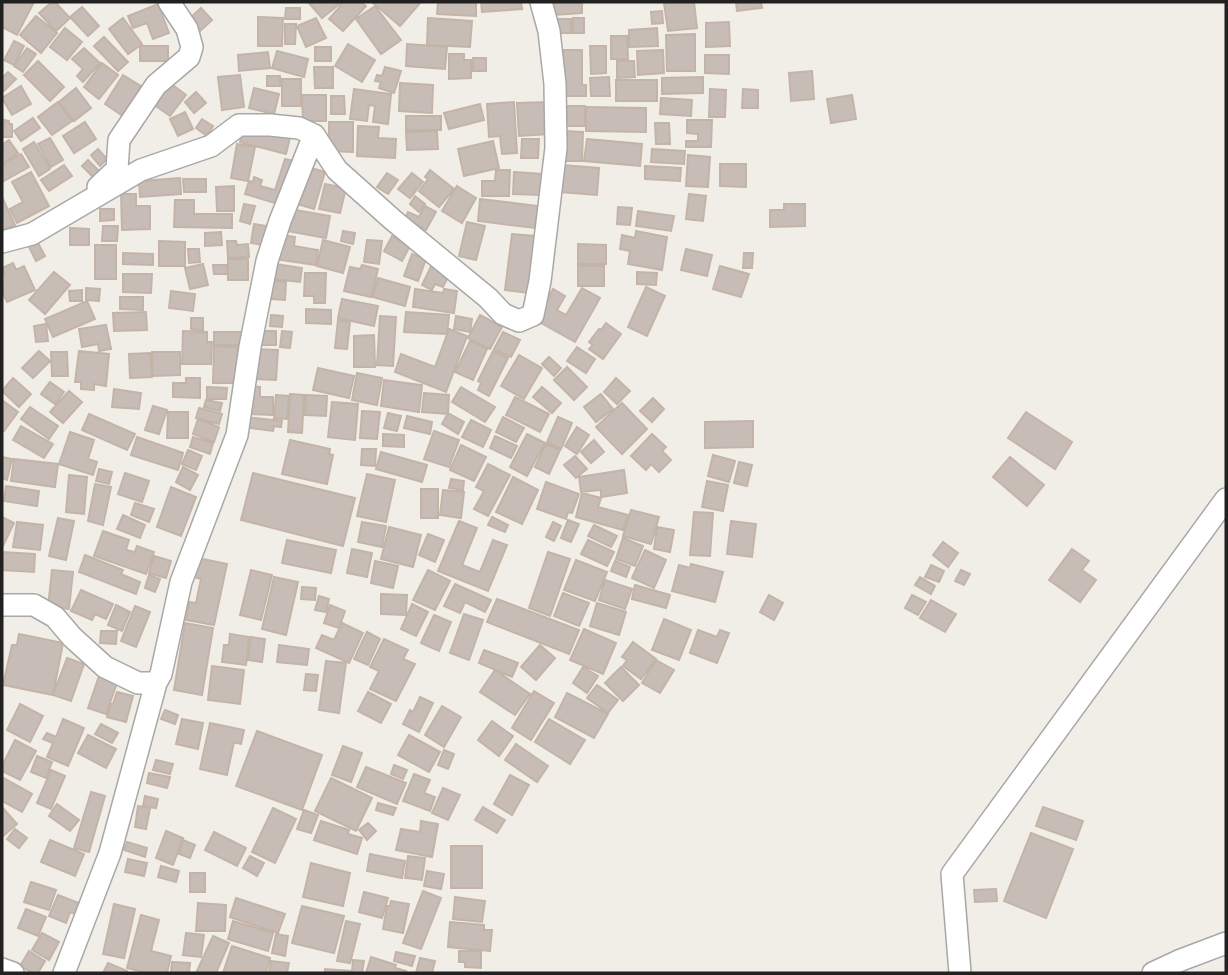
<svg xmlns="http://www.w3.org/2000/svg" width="1228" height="975" font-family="Quicksand,sans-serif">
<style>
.building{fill:#c7bdb6;stroke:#c4b4a8;stroke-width:2}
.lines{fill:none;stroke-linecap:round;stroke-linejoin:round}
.minor-casing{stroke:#a8a8a8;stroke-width:24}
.minor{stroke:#fff;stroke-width:21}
</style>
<rect width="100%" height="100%" fill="#f1eee7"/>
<!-- building -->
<path class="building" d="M2,2H34L17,35L2,27Z
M52,2H55L70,18L56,31L39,13Z
M308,2H342L322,18Z
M344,2H361L366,6L343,31L329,19Z
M372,2H421L400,26Z
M438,2H476V16L437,14Z
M481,2H521L522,9L482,12Z
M552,2H582V13L553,15Z
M671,2H694L697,28L668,31L664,3Z
M736,2H761L762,8L737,11Z
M158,4L169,33L153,39L147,23L133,28L128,16Z
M375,6L401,40L381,54L356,19Z
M82,7L99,26L88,36L70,17Z
M201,8L212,20L200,31L189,19Z
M286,8H300V19H285Z
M662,11L663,23L652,24L651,12Z
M36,16L57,33L41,53L20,35Z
M258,17L283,18L282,46H258Z
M123,18L142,44L128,54L109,29Z
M316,18L326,38L306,47L297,26Z
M428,18L472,21L470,47L427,45Z
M573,18H584V33H573Z
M557,19H571V33H557Z
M729,22L730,46L706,47V23Z
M285,24H296L295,44H285Z
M65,28L82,42L67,60L50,47Z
M657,28L658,46L629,47V30Z
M695,34V71H667L666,35Z
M611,36H627L628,59H611Z
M104,37L128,62L118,71L94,46Z
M14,41L24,46L14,65L4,60Z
M348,44L375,60L362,82L335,66Z
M407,44L447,47L445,69L406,66Z
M140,46H168V61H140Z
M590,46H606V73L591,74Z
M315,47H331V61H315Z
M27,48L36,54L23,72L14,66Z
M84,48L100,63L83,82L77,76L83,69L72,59Z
M563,50H582V85H586V96H563Z
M663,50L664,73L638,75L637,51Z
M277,51L308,59L304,77L272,68Z
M268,52L270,68L239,71L238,55Z
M449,54H464V60H471V78L449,79Z
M705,55H729V74L705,73Z
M473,58H486V71H473Z
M38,61L64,87L50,101L24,75Z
M617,61H634L635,77L617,78Z
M102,63L118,75L99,99L84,87Z
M314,67H333V88H315Z
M385,67L401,71L394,93L379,88L381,82L375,81L377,75L382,76Z
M812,71L814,99L791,101L789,73Z
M8,72L16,79L4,91L2,88V78Z
M123,75L141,86L123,116L105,104Z
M240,75L244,107L222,110L218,77Z
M267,76H280V86H267Z
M609,77L610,96H591L590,78Z
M703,77V93L662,94V78Z
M282,79H301V106H282Z
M616,80H657V101H616Z
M170,83L186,95L170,116L153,104Z
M400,83L433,85L432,113L399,111Z
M21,86L31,104L12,115L2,98Z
M76,88L91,108L74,121L59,102Z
M254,88L279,94L274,114L249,108Z
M354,89L391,94L388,124L373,122L375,106L369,105L367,121L350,119Z
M710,89L726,90L725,117H709Z
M743,89L758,90V108H742Z
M196,92L206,103L194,113L185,102Z
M302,95H326V121H303Z
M852,95L856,119L831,123L827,99Z
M331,96H344L345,114H331Z
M661,98L692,100L691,116L660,114Z
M58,102L72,121L52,135L38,117Z
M514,102L517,153L502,154L500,136L489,137L487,104Z
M548,102L549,134L519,136L517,103Z
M480,104L484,120L449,129L444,113Z
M564,106H585V126H564Z
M586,107L646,108V132L586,131Z
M185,112L193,129L178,136L170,119Z
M406,116H441V130H406Z
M33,118L40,128L21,141L14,131Z
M202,119L213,126L207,136L196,128Z
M4,120L9,121V124H12V137H2V124H4Z
M687,120H712L711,147H686V141H698V134L687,133Z
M85,122L96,139L74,153L63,136Z
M329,122H353V152L329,151Z
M655,123H669L670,144H656Z
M244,126L290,138L286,154L240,142Z
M358,126L379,127L378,138L396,139L395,158L357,156Z
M437,131L438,149L407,150L406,132Z
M565,131L583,132L582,161H564Z
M50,138L63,160L51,167L38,144Z
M522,139H539L538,158H521Z
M587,139L642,144L640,166L584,161Z
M9,140L18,153L2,164V145Z
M493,141L499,168L464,176L458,149Z
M34,142L50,169L39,176L23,149Z
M237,144L255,147L248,181L231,178Z
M98,149L107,159L100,166L91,155Z
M652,149L685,151L684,164L651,162Z
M21,154L29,167L2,182V164Z
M688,155L710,157L708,187L686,186Z
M285,159L298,162L285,206L245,194L249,181L253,182L254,177L262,180L260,186L275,190Z
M88,160L99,171L93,177L82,166Z
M720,164H746V187L720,186Z
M64,165L72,176L49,191L41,180Z
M562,165L599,168L597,195L560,192Z
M304,166L325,172L314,209L294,203Z
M645,166L681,168L680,181L645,179Z
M430,170L454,189L439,207L419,191L428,179L425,177Z
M496,170H510L509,196H482V181H495Z
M31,172L49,206L17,223L10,209L23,202L12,182Z
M514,172L543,174L541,195L513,194Z
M387,173L398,180L388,194L377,187Z
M412,173L423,182L410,198L398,189Z
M180,178L181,194L140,197L139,181Z
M183,179H206V192H184Z
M325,184L346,188L340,213L319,209Z
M234,186V211H217L216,187Z
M457,186L476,198L462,223L442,211Z
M121,194H136V206H150V229L122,230Z
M689,194L706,196L703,221L686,219Z
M415,196L425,204L419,212L410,204Z
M2,197L15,225L2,231Z
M480,199L538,206L535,228L478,221Z
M175,200H194V214H232V228L174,227Z
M244,204L255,206L250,224L240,221Z
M784,204H805V226L770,227V210H784Z
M425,206L436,212L426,230L405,219L408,212L419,217Z
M618,207L632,208L630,225L617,224Z
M100,209H114V220L100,221Z
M290,209L330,216L326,238L282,230Z
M638,211L674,216L671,231L636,226Z
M467,222L485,226L476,260L459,256Z
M254,224L267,226L264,245L251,243Z
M103,226H118L117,241H102Z
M70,228L89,229V245H70Z
M343,231L355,233L353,244L341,241Z
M636,231L667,237L662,270L628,264L630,251L620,249L622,235L635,238Z
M221,232L222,245L205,246V233Z
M277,234L295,237L294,246L318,250L316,265L274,259Z
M512,234L536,236L529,293L505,290Z
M392,236L410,246L402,261L384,251Z
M323,240L350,247L343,273L317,266Z
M367,240L382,241L379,264L364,262Z
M159,241L185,242V266H159Z
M227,241H236L237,245L248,244L249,257L228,258Z
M38,243L45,256L36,261L29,247Z
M578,244L606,245V264H578Z
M95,245H116V279H95Z
M188,249H199L200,262L189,263Z
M686,249L712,255L707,276L681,270Z
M123,253L153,254V265L123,264Z
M744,253H753L752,268H743Z
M412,254L426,259L418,281L404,276Z
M228,259H248V280H228Z
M433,262L451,271L443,287L435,284L432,290L422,285Z
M13,263L16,270L24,266L35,290L7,302L2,291V276L5,275L2,268Z
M203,264L208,285L190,289L185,268Z
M276,264L302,268L300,282L274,279Z
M213,265H227V274H214Z
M362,265L378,269L371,297L344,291L350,267L360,269Z
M578,266H604V286H578Z
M720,266L749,274L741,297L713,289Z
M54,272L70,285L45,314L29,300Z
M637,272L657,273L656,285L637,284Z
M305,273H326L325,303H314V296H304Z
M123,274H152L151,293L123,292Z
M378,278L410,287L405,306L373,297Z
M272,281L286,282L285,300L272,299Z
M646,287L665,296L647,336L628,327Z
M86,288L100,289L99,301L86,300Z
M582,288L600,298L575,342L536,320L553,289L565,296L557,310L566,315Z
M415,289L443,293L444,289L457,291L454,313L413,307Z
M82,290V301H70L69,291Z
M171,291L195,294L193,311L169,308Z
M120,297H143V310L120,309Z
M342,299L378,306L374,326L338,318Z
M87,301L95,319L53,337L45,319Z
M306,309L331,310V324L306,323Z
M146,312L147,330L114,331L113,313Z
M406,312L449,315L447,334L404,332Z
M271,315L283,316L282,327L270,326Z
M480,315L502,327L490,349L468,338Z
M380,316L396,317L393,366L377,365Z
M456,316L472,319L470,332L454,329Z
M191,318H203V330L191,329Z
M338,320L350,322L347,349L335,348Z
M606,323L621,334L603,359L589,349L593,345L589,342L599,329L601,330Z
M46,324L48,341L36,342L34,326Z
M106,325L111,349L99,351L98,344L82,347L79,329Z
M449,329L467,336L446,392L395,372L401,354L435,367Z
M183,331L207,332V342H212L211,364H182Z
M256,331H276V345H256Z
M282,331L292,332L290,348L280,347Z
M214,332H243V345H214Z
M503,332L520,340L511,357L494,349Z
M374,335L375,367H354V336Z
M470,341L487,349L473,380L455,372Z
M214,346L238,347L237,383H213Z
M577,347L595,359L586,373L567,361Z
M253,349L278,350L276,380L251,379Z
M39,351L50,361L33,378L22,368Z
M79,351L109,354L106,386L94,384V390L81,389V382H75Z
M493,351L508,358L489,396L478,390L481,383L478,381Z
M51,352H67L68,376H52Z
M152,352H180V375L153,376Z
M150,353L152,377L130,378L129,354Z
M519,355L542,368L524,399L501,386Z
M549,357L561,368L554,376L542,364Z
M567,367L587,387L574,400L554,380Z
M318,368L354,376L349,398L313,390Z
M357,373L382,378L377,405L352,400Z
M13,378L31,394L19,407L2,391Z
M186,378H200V398L173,397V383H186Z
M616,378L630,391L617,404L604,392Z
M384,380L422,385L419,412L381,406Z
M50,382L64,392L55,404L41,394Z
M248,386L260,387V397H273V415L248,414Z
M207,387L227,388L226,399H207Z
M461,387L495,407L485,422L452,402Z
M542,387L561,403L552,413L533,397Z
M114,389L141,393L139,409L112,407Z
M69,391L82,402L63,423L50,412Z
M424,393L449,395L448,414L422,412Z
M290,394L304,395L302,433L288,432Z
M601,394L613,409L596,422L584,407Z
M276,395L289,396L287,419L274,418Z
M306,395L327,396L326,416L305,415Z
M515,397L549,414L540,432L506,415Z
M653,398L664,409L652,422L640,411Z
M2,400L18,412L4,431L2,430Z
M206,400L222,403L220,411L204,407Z
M332,402L358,404L355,440L328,437Z
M622,403L647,429L622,454L596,427Z
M153,406L167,410L159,434L145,430Z
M30,407L58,426L49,439L21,419Z
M199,408L222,414L219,424L196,418Z
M362,411L380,412L377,439L360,438Z
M168,412H188V438H167Z
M1026,412L1072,442L1055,469L1008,438Z
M388,413L401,416L397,431L384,428Z
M448,413L464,422L458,434L442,424Z
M89,414L135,434L127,450L82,430Z
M407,416L432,422L430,434L404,428Z
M244,417L282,421L281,427L274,426L273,431L242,427Z
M503,417L524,428L516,442L496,432Z
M558,417L572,423L561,449L547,442Z
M198,419L219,427L214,442L193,434Z
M471,420L491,430L483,447L462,437Z
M753,421V447L705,448V422Z
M21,426L53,444L44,458L13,440Z
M577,427L589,435L577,454L565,446Z
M434,431L459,440L449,467L424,459Z
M70,432L94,440L88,459L97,462L93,475L59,464Z
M383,434L404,435V447L383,446Z
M527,434L545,443L527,476L510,467Z
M652,434L666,447L662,451L671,460L659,472L651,464L646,470L631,456Z
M495,436L517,446L511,458L490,448Z
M137,437L183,453L178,470L131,455Z
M193,437L213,443L210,454L190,447Z
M290,440L330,449L329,454L333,455L327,484L282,474Z
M594,440L604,452L591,463L581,452Z
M546,444L560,450L549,474L535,467Z
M461,445L486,457L474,481L450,470Z
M362,449H376L375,466L361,465Z
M188,450L202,456L196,470L182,464Z
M381,452L427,465L422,482L376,469Z
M713,455L735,461L729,482L708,476Z
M575,456L587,469L576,478L564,465Z
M2,457L12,459L7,480L2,478Z
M1010,457L1044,485L1027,506L993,477Z
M14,459L58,464L55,487L11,481Z
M739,462L752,465L747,486L734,483Z
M488,464L510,475L488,516L474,509L484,491L476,487Z
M183,467L198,475L190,490L176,482Z
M99,469L112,472L109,484L96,481Z
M624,470L627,493L601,497V490L581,492L579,477Z
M125,473L149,481L142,502L118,494Z
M253,473L355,498L343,546L241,520Z
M367,474L395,480L386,522L357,516Z
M69,475L87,477L84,514L66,512Z
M513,477L538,490L522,524L496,512Z
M451,479L464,481L463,490L449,488Z
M707,481L728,485L723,511L702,507Z
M546,482L579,494L572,513L568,512L566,519L537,509Z
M95,484L111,487L103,525L88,521Z
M6,486L39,491L37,506L4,501Z
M171,487L196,497L181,536L157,527Z
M421,489H438V518H421Z
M443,490L464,492L461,518L440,515Z
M582,493L601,498L598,507L628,515L623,530L576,517Z
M135,503L154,509L149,522L131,515Z
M631,510L659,517L651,544L623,536Z
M694,512L713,513L710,556L690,555Z
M123,515L145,525L140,538L117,529Z
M2,517L14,523L2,548Z
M492,517L508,525L505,532L488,525Z
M58,518L74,521L66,560L49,556Z
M568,520L579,524L571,542L561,538Z
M459,521L477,528L462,565L480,572L493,540L507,545L488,591L438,571Z
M731,521L756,524L752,557L727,554Z
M17,522L43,525L40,550L13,547Z
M362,522L386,526L382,547L358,542Z
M553,522L561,526L554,541L546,537Z
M594,525L617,536L611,547L588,536Z
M389,527L421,535L413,567L381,559Z
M657,527L674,530L670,552L654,549Z
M103,531L129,540L126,550L135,552L137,546L154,552L146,574L94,556Z
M428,534L444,540L435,562L419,555Z
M623,538L643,546L635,566L616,559Z
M287,540L336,550L331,573L282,563Z
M588,540L614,552L607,566L581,554Z
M943,542L958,553L948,567L933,555Z
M352,549L372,553L367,577L347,573Z
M1072,549L1089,561L1082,570L1096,580L1080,602L1049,580Z
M645,550L666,560L654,588L632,578Z
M2,552L35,554L34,572L2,570Z
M548,552L570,559L550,616L529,608Z
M85,555L123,570L121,574L140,582L136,594L79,572Z
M154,556L171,561L166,578L149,573Z
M198,558L227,564L214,625L186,620L189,602L196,603L201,579L194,577Z
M576,560L607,572L595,601L564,590Z
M375,561L398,566L393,588L371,583Z
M615,561L630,567L626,577L611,571Z
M691,564L723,572L715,602L672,591L679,565L690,568Z
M931,565L944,571L939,582L925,577Z
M52,570L73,572L69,609L48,607Z
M251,570L272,575L261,620L240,615Z
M428,570L450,581L435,610L413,600Z
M961,570L970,574L964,585L955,581Z
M149,575L160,579L155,592L145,588Z
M274,577L298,582L286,635L262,629Z
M920,577L935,586L931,594L915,585Z
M605,580L632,589L625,609L599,600Z
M455,584L491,600L485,612L465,602L460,613L444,606Z
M635,585L670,595L666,608L632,599Z
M302,587L316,588L315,600L301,599Z
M81,590L113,604L106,619L95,614L92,620L71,611Z
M563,593L589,603L579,626L554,616Z
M381,594L407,595L406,615L381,614Z
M769,595L783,603L774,620L760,612Z
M912,595L926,602L918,615L905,608Z
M319,596L329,599L326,612L315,610Z
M497,599L579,630L569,654L487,622Z
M931,600L956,614L945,632L920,618Z
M597,603L626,612L619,635L590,626Z
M412,604L428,612L416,636L401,629Z
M116,605L130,612L122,631L108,625Z
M330,605L345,611L339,628L324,623Z
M135,606L150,612L136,647L121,641Z
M464,614L483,620L469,660L450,653Z
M434,615L451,622L439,651L421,643Z
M664,619L691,630L679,660L652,650Z
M185,623L213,628L202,695L174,690Z
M342,623L363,633L349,663L316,648L322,635L334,640Z
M584,629L616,643L603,674L570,660Z
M698,630L717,637L720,630L729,633L717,663L690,653Z
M101,631H117L116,644L100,643Z
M367,632L380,639L368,665L354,659Z
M19,634L63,643L53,695L3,685L12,645H17Z
M230,634L249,637L246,665L222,662L224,645H229Z
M251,637L265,639L262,662L248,660Z
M384,639L408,650L403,659L415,664L396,701L370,689L379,671L370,667Z
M633,642L656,659L641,679L623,666L627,660L622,657Z
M279,645L309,649L307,665L277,662Z
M540,645L555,658L536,680L521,667Z
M484,650L518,663L512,677L479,663Z
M67,658L84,664L71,701L53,695Z
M656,660L674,670L660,693L642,683Z
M326,661L346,663L339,713L319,710Z
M212,666L244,670L240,704L208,700Z
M583,667L598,676L587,693L573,683Z
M621,667L639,685L623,701L605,683Z
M495,670L530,694L515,715L480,692Z
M306,674L318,675L316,691L304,690Z
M99,676L117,683L106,714L88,708Z
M597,685L618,700L608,713L587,698Z
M534,691L554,703L531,740L512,728Z
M117,692L133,696L126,722L107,717L111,704H113Z
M368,692L391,704L381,723L358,711Z
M567,693L608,714L594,738L555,717Z
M420,697L433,703L419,732L403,724L410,710L413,712Z
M20,704L43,716L30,742L7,730Z
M442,706L461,717L444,747L425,735Z
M165,710L178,715L175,724L161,719Z
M63,719L84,728L68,766L47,757L53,743L43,739L47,733L56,737Z
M182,719L203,723L198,749L176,744Z
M549,719L585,740L570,764L535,742Z
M492,721L513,736L499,756L478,740Z
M210,723L244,730L241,744L234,742L227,775L200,769Z
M101,724L118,733L112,743L95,734Z
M257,731L322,755L302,810L236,786Z
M88,735L116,749L106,768L78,753Z
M409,735L440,752L429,772L398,755Z
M15,740L36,751L20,780L2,771V766Z
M516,744L548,766L537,782L505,760Z
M343,746L362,753L351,782L332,775Z
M444,750L454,754L448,769L438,765Z
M37,756L52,762L46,778L31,772Z
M156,760L173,764L170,774L153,770Z
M394,765L407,770L403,779L391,774Z
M366,767L406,783L397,804L357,787Z
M51,770L65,776L51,809L37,803Z
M149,773L170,777L167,788L147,783Z
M414,774L430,780L424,793L435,797L430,811L403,801Z
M510,775L529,785L512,815L494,804Z
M2,777L32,794L22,812L2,801Z
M331,778L372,798L356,831L315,811Z
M443,788L460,795L448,820L432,813Z
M91,792L105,796L89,852L74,848Z
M145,796L158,799L156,808L143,806Z
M378,803L396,808L393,815L376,810Z
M57,804L79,820L70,831L49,816Z
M138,806L150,808L146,829L135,827Z
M2,807L17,824L2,837Z
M483,807L505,820L497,833L475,820Z
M1043,807L1083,821L1076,840L1036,826Z
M273,808L296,819L275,863L252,852Z
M304,810L318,815L311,833L297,829Z
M321,821L349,830L348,834L362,838L357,854L314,840Z
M421,821L438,824L432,857L396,850L401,829L420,832Z
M368,823L376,831L367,840L359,830Z
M15,829L27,838L19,848L7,839Z
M166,831L183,838L173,865L156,858Z
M214,832L246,848L237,866L205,850Z
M1031,833L1073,849L1046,918L1004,901Z
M50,840L84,854L75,876L41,862Z
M183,840L195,845L190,858L179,854Z
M127,842L147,848L145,857L124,850Z
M451,846H482V888H451Z
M370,854L405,861L402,878L367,871Z
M250,856L264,863L257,876L243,868Z
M408,856L425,858L422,880L405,878Z
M128,859L147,863L144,876L125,872Z
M311,863L350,873L343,906L303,897Z
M161,866L179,871L176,882L158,877Z
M427,871L444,874L441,889L424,886Z
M190,873H205V892H190Z
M31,882L56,890L49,910L24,902Z
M996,889L997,901L975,902L974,890Z
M423,891L441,898L421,949L403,943Z
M364,892L388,898L382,918L359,912Z
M58,895L79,903L75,914L70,912L66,923L49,916Z
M455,897L485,901L482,922L453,919Z
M236,898L285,914L278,933L230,917Z
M391,901L409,904L403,933L383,929L387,906H390Z
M198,903L226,905L225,931H196Z
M114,904L135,909L124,958L103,954Z
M302,906L344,916L334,953L292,943Z
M26,909L46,917L38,936L18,928Z
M141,915L159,920L151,951L171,956L167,973H148L127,968Z
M233,921L273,933L268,951L228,939Z
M346,921L360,924L350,963L337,961Z
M450,922L484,925V930H492L490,951L448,947Z
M42,933L59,942L49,960L32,950Z
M186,933L204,935L201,957L183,955Z
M276,934L288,936L285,956L272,953Z
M213,936L229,943L216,973H196Z
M232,946L270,958L266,973H223Z
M29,951L45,961L38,973H33L20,966Z
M459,951H481V968L465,967V962H459Z
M396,952L415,956L412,966L394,961Z
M371,957L396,965L395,968L406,971L405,973H366Z
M420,958L435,961L432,973H416Z
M353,960L364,961L362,973H325V969L352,971Z
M271,961L289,963L287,973H269Z
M172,962L190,963L189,973H171Z
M108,963L127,971L126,973H103Z"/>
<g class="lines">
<defs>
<path id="minor" d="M98,187L117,169L119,140L156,85L189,57L192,47L187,29L169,2
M2,242L32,234L141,170L211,146L239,125H270L299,128L314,135L337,170L393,220L488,298L503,314L519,321L533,315L540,281L556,148L555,84L549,31L541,2
M2,605H34L55,617L72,637L105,667L138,683H156
M2,969L13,973
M64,973L110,853L156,683L161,674L181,582L237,435L250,347L267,261L280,221L314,135
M960,973L952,874L1226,499
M1153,973L1181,960L1226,943"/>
</defs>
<!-- minor casing -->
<use href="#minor" class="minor-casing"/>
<!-- minor -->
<use href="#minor" class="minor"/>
</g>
<!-- border -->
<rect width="1228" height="975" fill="none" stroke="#212121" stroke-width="7"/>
</svg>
